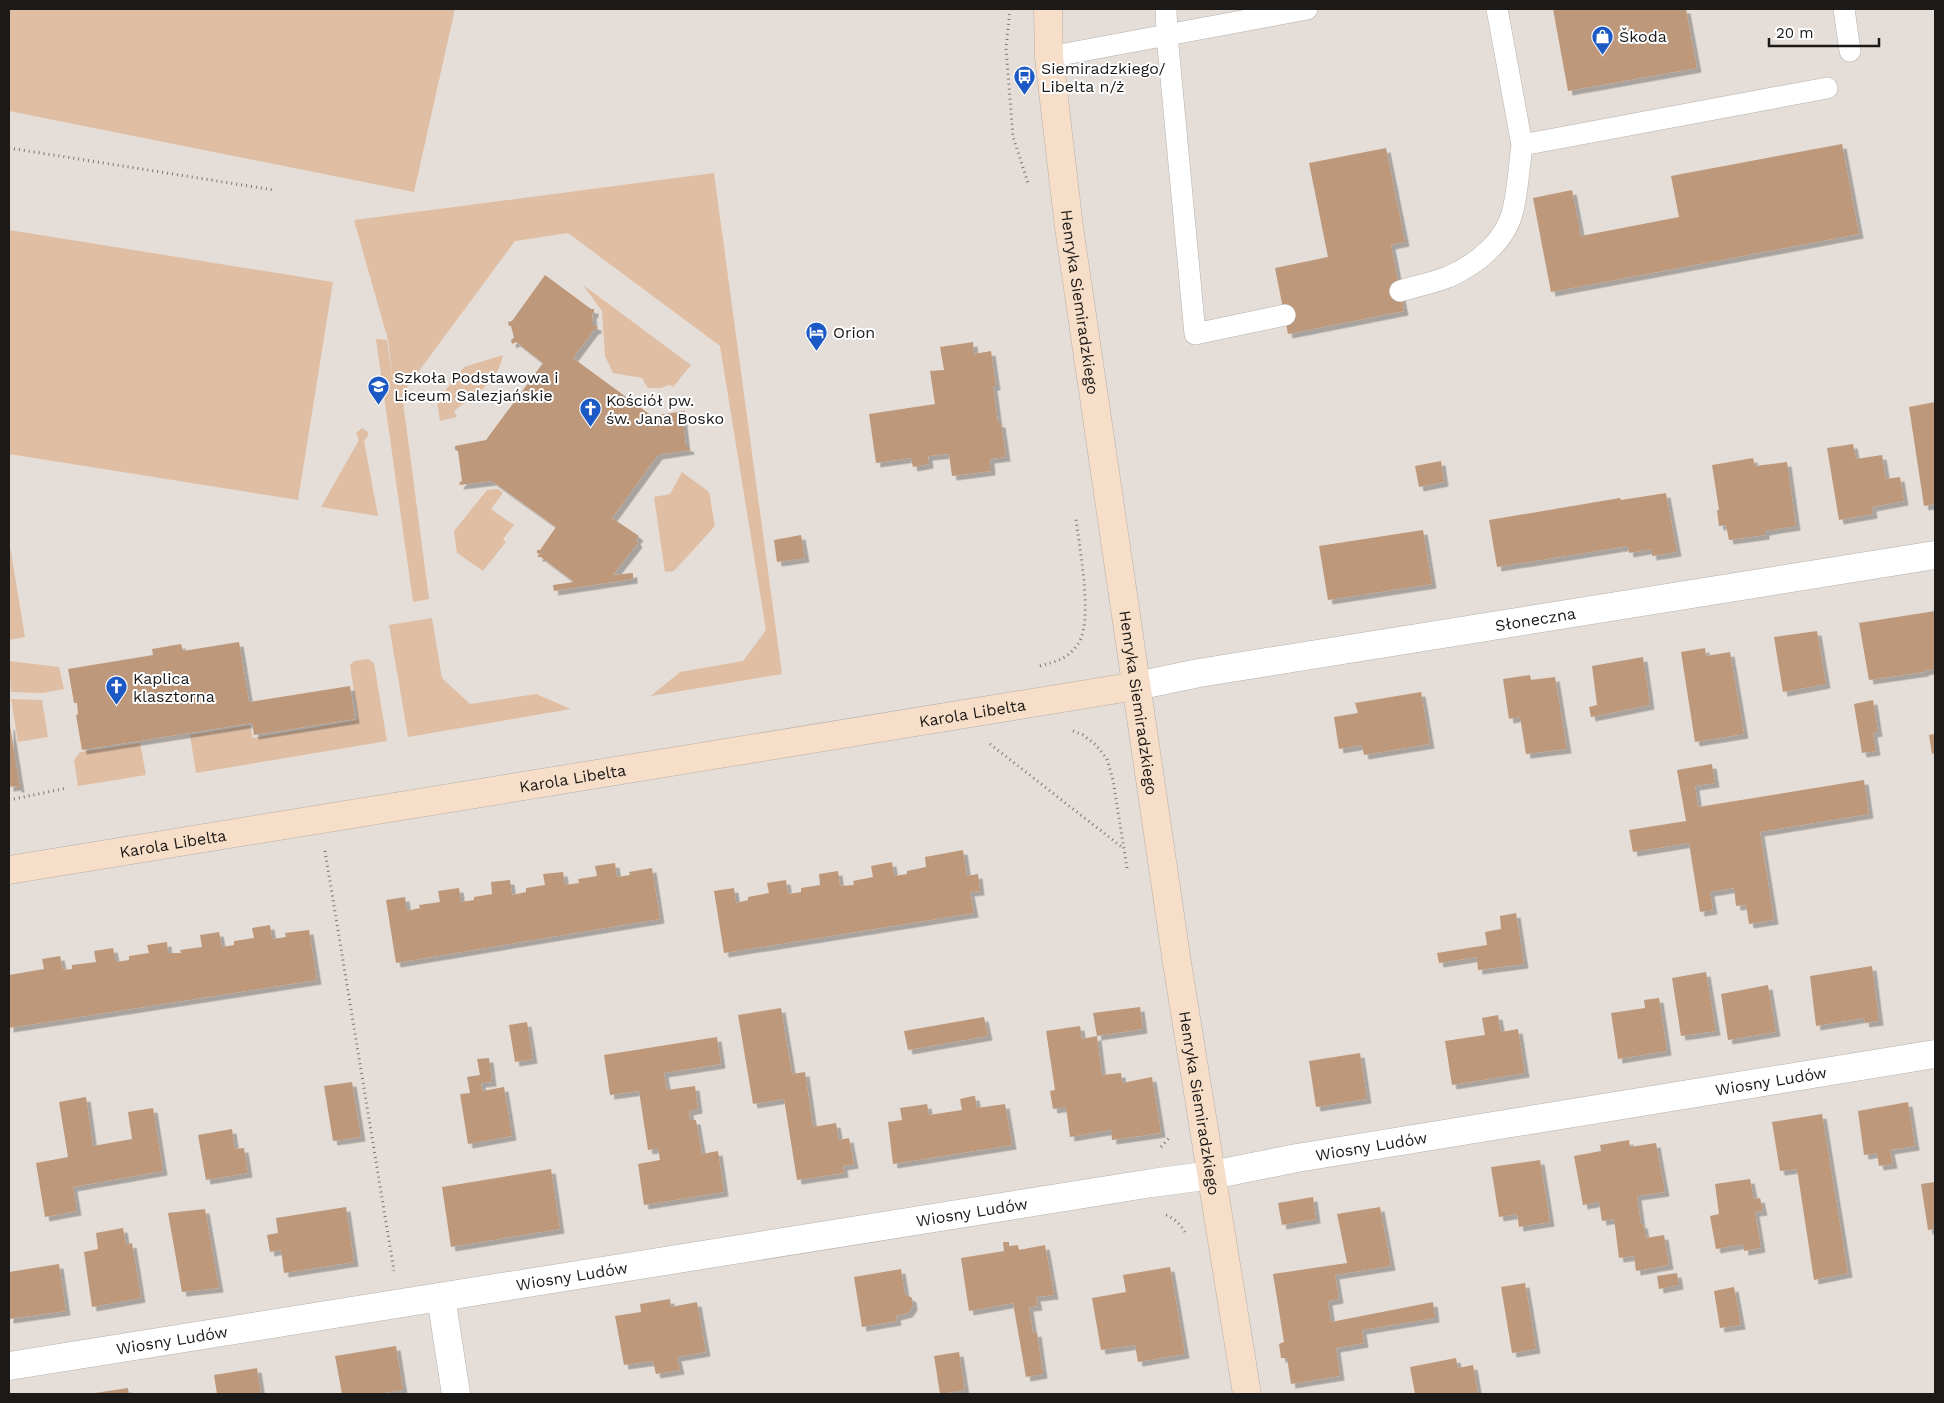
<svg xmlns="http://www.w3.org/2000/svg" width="1944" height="1403" font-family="'Work Sans',sans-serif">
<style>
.green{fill:#dfbea4}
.building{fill:#be987a;filter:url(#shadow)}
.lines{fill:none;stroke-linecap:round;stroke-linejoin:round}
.lane-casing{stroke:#b6afaa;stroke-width:22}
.street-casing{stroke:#b6afaa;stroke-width:29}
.secondary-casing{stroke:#b6afaa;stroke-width:29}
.path{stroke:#7a7672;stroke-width:3;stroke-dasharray:1 4;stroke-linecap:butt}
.lane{stroke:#fff;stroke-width:21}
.street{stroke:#fff;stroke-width:28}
.secondary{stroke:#f7dec8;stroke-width:28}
.labels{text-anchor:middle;stroke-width:4;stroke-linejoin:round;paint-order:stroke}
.poi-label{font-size:16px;fill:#1c1a18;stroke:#fff;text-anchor:start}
.street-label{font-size:16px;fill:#1c1a18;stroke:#fff}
</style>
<defs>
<filter id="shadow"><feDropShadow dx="4.5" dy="4.5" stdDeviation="0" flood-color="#0004"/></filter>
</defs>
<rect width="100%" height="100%" fill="#e5ded8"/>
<!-- green -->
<path class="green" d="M9,9H455L414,192L9,111Z
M714,173L782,674L651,696L680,672L743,661L766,630L720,346L568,233L515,241L402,394L429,599L413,602L376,339L387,340L394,390L388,340L354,220Z
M9,230L333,282L298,500L9,454Z
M583,285L691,365L673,387L670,385L660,388H648L642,378L613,373L605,356L602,311Z
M503,355C498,383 475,394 454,411L457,417L440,421L437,401L464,367Z
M362,428L368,432V436L364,441L378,516L321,507L359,440L356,433Z
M682,472L709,492L715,526L674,571L665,572L654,497L670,494Z
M498,489L503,493L491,509L514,525L503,539L506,542L483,571L457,553L454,531L487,490Z
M9,540L25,637L9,640Z
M432,618L442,678L470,704L536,694L571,709L408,737L389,625Z
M368,659L374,663L387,741L196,773L190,735L250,725L253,738L358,720L350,665L354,661Z
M9,661L59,667L64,689L42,693L11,692Z
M11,699L42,700L48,737L18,742Z
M140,743L146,775L78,786L74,760L80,752Z"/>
<!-- building -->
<path class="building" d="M1553,9H1686L1697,68L1568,91Z
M1842,144L1859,234L1551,292L1533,198L1572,190L1581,236L1679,217L1671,176Z
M1386,148L1405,242L1391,245L1404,311L1288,334L1275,268L1328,257L1309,163Z
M545,275L591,309H594V314L592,313L593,325L597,326V329L594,330L573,358L652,416L685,411V415H682L686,447H689L690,450L658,455L612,518L639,536L636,540L638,543L613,575L633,573V579L554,591L553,585L574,582L541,557H538V555L540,554L537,553V550H540L556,527L492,481L459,485L460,482L462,481L458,451L455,450V446L486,440L543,363L516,342L512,344L511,340L514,338L511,326H509L508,322L512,321Z
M973,342L974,354L991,351L996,386H993L998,423H1001L1006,457L990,459L991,471L952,476L949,454L928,456L929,464L913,467L911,458L876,463L869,414L935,404L930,371L944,370L940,347Z
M1935,402V504L1924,506L1909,407Z
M1853,444L1856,459L1882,455L1886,479L1900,477L1904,501L1872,507L1873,514L1839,520L1827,448Z
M1753,458L1755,466L1787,462L1796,526L1765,531V535L1729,540L1726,525L1719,526L1717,510H1719L1712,465Z
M1441,461L1444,482L1419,487L1415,466Z
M1666,493L1677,552L1652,556L1651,549L1629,553L1628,546L1497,567L1489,520L1620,498L1621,500Z
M1423,530L1432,584L1328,600L1319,546Z
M801,535L805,558L777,562L774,540Z
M1935,611V669L1924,671V672L1869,680L1859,623Z
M1817,631L1826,684L1783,692L1774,637Z
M239,642L249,702L350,686L355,719L254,735L252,723L82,750L76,715L78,714L77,703H74L68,669L153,655L152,649L181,644L183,651Z
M1705,648L1706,656L1730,652L1744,734L1695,742L1681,652Z
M1643,657L1650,705L1591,717L1589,707L1597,705L1592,666Z
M1530,675L1531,680L1555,677L1567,749L1526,754L1520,717L1509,719L1503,679Z
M1421,692L1430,744L1364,755L1362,745L1339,749L1334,717L1358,713L1355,703Z
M1873,700L1878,732L1873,733L1876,751L1862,753L1854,704Z
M9,725H10L20,788H17V786L9,787Z
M1935,734V753L1932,754L1929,735Z
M1712,764L1715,783L1695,786L1698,807L1864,780L1869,814L1760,832L1774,920L1749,924L1746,905L1736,906L1734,888L1710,892L1713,910L1700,912L1689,843L1633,852L1629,830L1686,821L1677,770Z
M963,850L967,876L978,874L980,891L970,892L974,913L724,953L714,891L734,888L736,903L748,900V897L769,893L767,883L786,880L788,894L801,892V888L820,885L819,874L838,871L840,886L854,885L853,881L873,877L871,866L892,862L894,876L907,874V871L926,867L925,857Z
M615,863L617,877L630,875L629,872L652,868L660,919L396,963L386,900L405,897L407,911L420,908L419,905L440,902L438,891L459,888L461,902L474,900V897L492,894L491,882L510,880L512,895L526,892V888L545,885L543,874L563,872L565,885L579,883L578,879L597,876L595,866Z
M1516,913L1524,964L1478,970L1477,957L1439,963L1437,953L1487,945L1485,932L1501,929L1500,916Z
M270,925L272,939L286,937L285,933L309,930L317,980L9,1028V975L44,969L42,959L60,956L63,970L72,969V965L96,962L94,951L113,948L116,962L129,960V956L149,953L147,945L167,942L168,953H181L180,950L202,947L200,935L219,932L222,947L234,945V941L254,938L252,928Z
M1872,966L1879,1021L1865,1023L1864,1018L1816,1026L1810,976Z
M1706,972L1716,1031L1681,1036L1672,978Z
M1768,985L1776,1032L1728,1040L1721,994Z
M1659,998L1667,1051L1618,1059L1611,1013L1645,1008L1644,1000Z
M1140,1007L1143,1029L1097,1036L1093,1013Z
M781,1008L792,1074L805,1072L813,1127L836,1123L839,1140L849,1138L854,1164L843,1166L844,1173L797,1180L784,1099L753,1104L738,1015Z
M1498,1015L1501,1032L1518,1029L1525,1073L1452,1085L1445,1041L1485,1035L1482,1018Z
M984,1017L988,1036L908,1050L904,1031Z
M527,1022L533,1059L515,1062L509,1025Z
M1080,1026L1082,1039L1097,1036L1102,1075L1121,1073L1122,1083L1152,1077L1161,1133L1112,1140L1111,1130L1070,1137L1066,1107L1053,1109L1050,1091L1055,1090L1046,1031Z
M717,1037L721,1064L664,1073L667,1090L695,1086L698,1109L689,1111L690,1120H696L702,1154L718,1151L724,1192L644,1205L638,1164L660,1160L658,1148L648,1150L639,1091L610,1095L604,1055Z
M1360,1053L1367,1099L1316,1107L1309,1061Z
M489,1058L492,1082L481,1083L482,1091L504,1087L512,1136L468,1144L460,1094L470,1093L467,1077L480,1075L477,1059Z
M352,1082L361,1137L333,1141L324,1086Z
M973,1096H975L977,1108L1005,1104L1012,1145L893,1164L888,1122L902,1120L900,1108L927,1104L929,1115L962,1110L960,1099Z
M86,1097L93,1146L132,1139L128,1112L153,1108L163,1171L73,1187L77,1211L45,1217L36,1163L68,1157L59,1102Z
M1908,1102L1915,1146L1890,1150L1893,1164L1879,1166L1877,1153L1864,1155L1858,1111Z
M1822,1114L1848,1273L1814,1280L1797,1169L1780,1171L1772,1122Z
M232,1129L235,1149L244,1148L248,1173L206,1180L198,1135Z
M1629,1140L1630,1147L1656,1143L1665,1192L1637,1196L1641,1224H1643L1646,1238L1664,1235L1669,1265L1636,1271L1634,1256L1619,1258L1614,1219L1602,1221L1599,1202L1583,1205L1574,1156L1601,1151L1600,1145Z
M1540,1160L1550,1222L1519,1227L1517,1214L1499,1217L1491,1167Z
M551,1169L560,1229L451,1247L442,1187Z
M1750,1179L1754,1199L1760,1198L1763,1211L1755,1212L1761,1248L1744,1251L1743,1244L1716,1249L1710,1216L1719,1214L1715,1184Z
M1935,1182V1229L1928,1230L1921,1184Z
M1313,1197L1316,1219L1282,1225L1278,1203Z
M346,1207L354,1262L284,1273L281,1250L270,1252L267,1235L278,1233L276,1218Z
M1380,1207L1391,1266L1335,1275L1339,1299L1328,1301L1331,1322L1433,1302L1435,1318L1362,1330L1364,1343L1336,1348L1340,1376L1291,1384L1287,1358H1281L1279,1344L1284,1342L1273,1274L1347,1263L1337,1214Z
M205,1209L219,1288L182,1292L168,1213Z
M123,1228L126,1245L132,1243L141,1298L92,1307L84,1252L98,1249L96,1233Z
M1003,1242H1009V1246L1018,1245L1019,1250L1045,1245L1054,1295L1036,1297L1038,1306L1029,1307L1033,1333L1037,1332L1043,1374L1026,1377L1013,1303L969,1311L961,1258L1004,1251Z
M59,1264L66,1311L9,1319V1272Z
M1170,1267L1185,1354L1138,1362L1135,1345L1101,1350L1092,1298L1126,1292L1123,1275Z
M901,1269L905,1294L912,1298L913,1306L908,1313L896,1316L897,1321L862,1327L854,1277Z
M1677,1273L1679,1285L1659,1289L1657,1276Z
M1525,1283L1536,1349L1512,1353L1501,1287Z
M1734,1287L1741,1325L1720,1328L1714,1291Z
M670,1299L671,1307L697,1302L706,1352L677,1357L680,1370L656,1374L653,1361L624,1365L615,1316L641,1312L640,1304Z
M396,1346L403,1390L378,1394H342L335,1356Z
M959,1352L965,1390L940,1394L934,1356Z
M1456,1358L1458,1368L1473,1365L1478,1394H1415L1410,1367Z
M257,1368L261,1394H217L214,1375Z
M128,1388L129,1394H95V1393Z"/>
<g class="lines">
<defs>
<path id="lane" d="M1166,9L1167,35L1195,334L1285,315
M1497,9L1522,145L1827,88
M1844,9L1850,51
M1049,57L1307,9
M1400,291C1416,286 1433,283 1448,277C1476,265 1506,241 1513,210C1518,189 1519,167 1522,145"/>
<g id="street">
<path id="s1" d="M1136,686L1199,673L1935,555"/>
<path d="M441,1297L456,1394"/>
<path id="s2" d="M9,1366L1152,1183L1212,1175L1297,1158L1935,1054"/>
</g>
<g id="secondary">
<path id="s3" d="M1048,9L1049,57L1069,227L1177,963L1247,1394"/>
<path id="s4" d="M9,870L1136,686"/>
</g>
</defs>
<!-- lane casing -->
<use href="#lane" class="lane-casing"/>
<!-- street casing -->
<use href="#street" class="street-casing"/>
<!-- secondary casing -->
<use href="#secondary" class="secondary-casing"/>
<!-- path -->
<path class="path" d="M1010,9L1006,48L1013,137L1029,186
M9,148L274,190
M1040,666C1056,661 1067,660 1078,644C1094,622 1079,546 1076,519
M1073,731L1083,735L1096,745L1107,759L1113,780L1127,868
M990,744L1123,848
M9,800L67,788
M325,851L394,1271
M1161,1147L1170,1137
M1166,1215C1175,1219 1180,1224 1185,1232"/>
<!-- lane -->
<use href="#lane" class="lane"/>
<!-- street -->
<use href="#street" class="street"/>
<!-- secondary -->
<use href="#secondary" class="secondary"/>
</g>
<!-- icons -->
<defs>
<symbol id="shop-pin" viewBox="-11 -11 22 30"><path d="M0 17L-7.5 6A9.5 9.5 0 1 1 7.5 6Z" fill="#1c59c5" stroke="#fff"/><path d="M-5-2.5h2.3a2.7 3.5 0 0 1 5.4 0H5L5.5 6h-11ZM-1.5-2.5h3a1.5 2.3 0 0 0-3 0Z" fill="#fff"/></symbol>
<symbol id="bus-pin" viewBox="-11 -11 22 30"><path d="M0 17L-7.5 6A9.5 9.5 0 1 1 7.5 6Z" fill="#1c59c5" stroke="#fff"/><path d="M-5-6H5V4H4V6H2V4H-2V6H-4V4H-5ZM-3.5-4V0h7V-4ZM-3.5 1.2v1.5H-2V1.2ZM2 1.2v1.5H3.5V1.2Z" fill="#fff"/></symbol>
<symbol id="hotel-pin" viewBox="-11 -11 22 30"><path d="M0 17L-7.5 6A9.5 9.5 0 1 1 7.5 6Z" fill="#1c59c5" stroke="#fff"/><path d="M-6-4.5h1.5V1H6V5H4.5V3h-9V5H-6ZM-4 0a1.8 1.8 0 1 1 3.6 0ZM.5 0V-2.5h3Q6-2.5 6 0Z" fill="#fff"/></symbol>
<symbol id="school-pin" viewBox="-11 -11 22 30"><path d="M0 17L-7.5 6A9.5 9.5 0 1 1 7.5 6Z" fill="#1c59c5" stroke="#fff"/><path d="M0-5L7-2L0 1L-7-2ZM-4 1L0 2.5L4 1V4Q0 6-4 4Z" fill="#fff"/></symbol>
<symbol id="church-pin" viewBox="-11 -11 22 30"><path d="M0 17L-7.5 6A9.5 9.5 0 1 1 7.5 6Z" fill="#1c59c5" stroke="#fff"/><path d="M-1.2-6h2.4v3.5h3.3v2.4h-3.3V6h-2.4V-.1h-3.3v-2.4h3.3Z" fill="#fff"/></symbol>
</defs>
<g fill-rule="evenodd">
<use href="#shop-pin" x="1590" y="24" width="25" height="34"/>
<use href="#bus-pin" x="1012" y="64" width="25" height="34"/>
<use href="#hotel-pin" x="804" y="320" width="25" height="34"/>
<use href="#school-pin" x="366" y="374" width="25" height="34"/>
<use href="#church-pin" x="578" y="396" width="25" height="34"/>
<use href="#church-pin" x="104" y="674" width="25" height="34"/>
</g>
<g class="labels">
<!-- poi labels -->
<g class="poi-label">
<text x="1619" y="42">Škoda</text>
<text x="1041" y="74">Siemiradzkiego/<tspan x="1041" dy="18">Libelta n/ż</tspan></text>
<text x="833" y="338">Orion</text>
<text x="394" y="383">Szkoła Podstawowa i<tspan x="394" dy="18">Liceum Salezjańskie</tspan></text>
<text x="606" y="406">Kościół pw.<tspan x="606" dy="18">św. Jana Bosko</tspan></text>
<text x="133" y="684">Kaplica<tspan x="133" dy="18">klasztorna</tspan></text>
</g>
<!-- street labels -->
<g class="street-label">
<text dy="6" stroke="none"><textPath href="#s3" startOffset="295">Henryka Siemiradzkiego</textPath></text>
<text dy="6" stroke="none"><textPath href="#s1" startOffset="405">Słoneczna</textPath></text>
<text dy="6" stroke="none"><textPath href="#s3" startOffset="700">Henryka Siemiradzkiego</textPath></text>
<text dy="6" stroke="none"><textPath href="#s4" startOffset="976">Karola Libelta</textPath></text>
<text dy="6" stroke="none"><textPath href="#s4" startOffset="571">Karola Libelta</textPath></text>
<text dy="6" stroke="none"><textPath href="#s4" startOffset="166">Karola Libelta</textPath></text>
<text dy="6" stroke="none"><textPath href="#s2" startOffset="1785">Wiosny Ludów</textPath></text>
<text dy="6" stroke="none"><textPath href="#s3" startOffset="1105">Henryka Siemiradzkiego</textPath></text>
<text dy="6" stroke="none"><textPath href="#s2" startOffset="1380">Wiosny Ludów</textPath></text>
<text dy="6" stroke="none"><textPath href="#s2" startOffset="975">Wiosny Ludów</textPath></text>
<text dy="6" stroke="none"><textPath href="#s2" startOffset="570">Wiosny Ludów</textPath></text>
<text dy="6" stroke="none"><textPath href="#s2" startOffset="165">Wiosny Ludów</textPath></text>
</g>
</g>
<!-- border -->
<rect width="1944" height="1403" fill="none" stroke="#1c1a18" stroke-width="20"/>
<!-- scale -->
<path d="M1769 38v8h110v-8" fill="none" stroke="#1c1a18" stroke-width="2.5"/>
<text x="1776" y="38" font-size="15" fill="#1c1a18" stroke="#ffffff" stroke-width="4" paint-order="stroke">20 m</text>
</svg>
